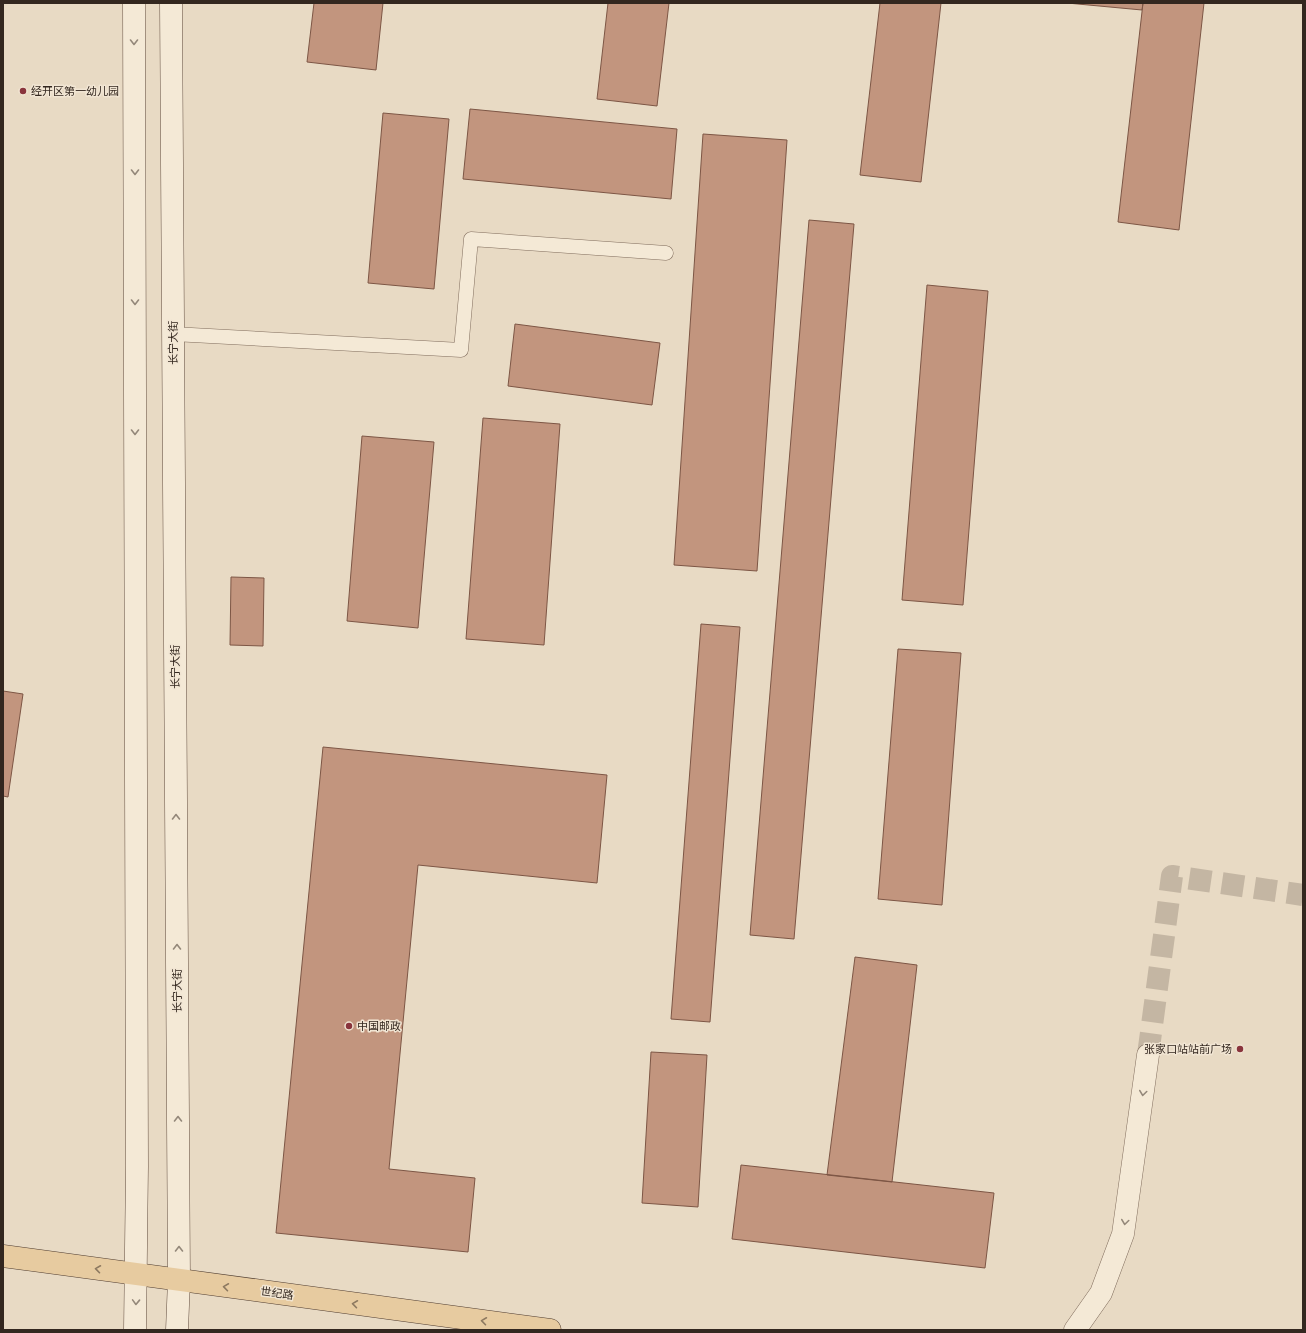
<svg xmlns="http://www.w3.org/2000/svg" width="1306" height="1333" font-family="'IBM Plex Serif','Noto Sans SC',serif">
<style>
.building{fill:#c2957e;stroke:#7d5645}
.lines{fill:none;stroke-linecap:round;stroke-linejoin:round}
.tertiary-tunnel{stroke:#c4b6a3;stroke-width:22;stroke-dasharray:22 11;stroke-linecap:butt}
.service-casing{stroke:#816d5d;stroke-width:15}
.tertiary-casing{stroke:#816d5d;stroke-width:23}
.secondary-casing{stroke:#634e40;stroke-width:23}
.primary-casing{stroke:#4f3c30;stroke-width:23}
.service{stroke:#f4e9d6;stroke-width:14}
.tertiary{stroke:#f4e9d6;stroke-width:22}
.secondary{stroke:#f4e9d6;stroke-width:22}
.primary{stroke:#e7cba0;stroke-width:22}
.oneway{stroke:#94887a}
.oneway2{stroke:#8d7960}
.poi-dot{fill:#89343c;stroke:#f1e5d3;stroke-width:1.5}
.labels{text-anchor:middle;stroke-width:3;stroke-linejoin:round;paint-order:stroke}
.poi-label{font-size:11px;fill:#33271f;stroke:#f1e5d3;text-anchor:start}
.street-label{font-size:11px;fill:#33271f;stroke:#f1e5d3}
</style>
<rect width="100%" height="100%" fill="#e8dac4"/>
<!-- building -->
<path class="building" d="M314,3H383L376,70L307,62Z
M608,3H669L657,106L597,99Z
M880,3H941L921,182L860,175Z
M1067,3H1143L1142,10Z
M1143,3H1204L1179,230L1118,222Z
M470,109L677,129L671,199L463,179Z
M383,113L449,119L434,289L368,283Z
M703,134L787,140L757,571L674,565Z
M809,220L854,224L794,939L750,935Z
M927,285L988,291L963,605L902,600Z
M515,324L660,343L652,405L508,386Z
M483,418L560,424L544,645L466,639Z
M362,436L434,442L418,628L347,621Z
M231,577L264,578L263,646L230,645Z
M701,624L740,627L710,1022L671,1019Z
M898,649L961,653L942,905L878,899Z
M3,691L23,694L8,797L3,796Z
M323,747L607,775L597,883L418,865L389,1169L475,1178L468,1252L276,1233Z
M855,957L917,965L892,1182L827,1175Z
M651,1052L707,1055L698,1207L642,1203Z
M741,1165L994,1193L985,1268L732,1239Z"/>
<g class="lines">
<!-- tertiary-tunnel -->
<path class="tertiary-tunnel" d="M1148,1055L1172,876L1303,895"/>
<defs>
<path id="service" d="M173,334L461,350L471,239L666,253"/>
<path id="tertiary" d="M1075,1330L1101,1293L1123,1234L1148,1055"/>
<path id="secondary" d="M134,3L137,1166L135,1330
M171,3L179,1280L177,1330"/>
<path id="primary" d="M3,1256L550,1330"/>
</defs>
<!-- service casing -->
<use href="#service" class="service-casing"/>
<!-- tertiary casing -->
<use href="#tertiary" class="tertiary-casing"/>
<!-- secondary casing -->
<use href="#secondary" class="secondary-casing"/>
<!-- primary casing -->
<use href="#primary" class="primary-casing"/>
<!-- service -->
<use href="#service" class="service"/>
<!-- tertiary -->
<use href="#tertiary" class="tertiary"/>
<!-- secondary -->
<use href="#secondary" class="secondary"/>
<!-- primary -->
<use href="#primary" class="primary"/>
</g>
<!-- one-way arrows -->
<defs><path id="oneway-chevron" d="M-2-3.5L2.5 0L-2 3.5" fill="none" stroke-width="1.6" stroke-linecap="round" stroke-linejoin="round"/></defs>
<g class="oneway">
<use href="#oneway-chevron" transform="translate(134 42) rotate(90)"/>
<use href="#oneway-chevron" transform="translate(135 172) rotate(90)"/>
<use href="#oneway-chevron" transform="translate(135 302) rotate(90)"/>
<use href="#oneway-chevron" transform="translate(135 432) rotate(90)"/>
<use href="#oneway-chevron" transform="translate(176 817) rotate(-90)"/>
<use href="#oneway-chevron" transform="translate(177 947) rotate(-90)"/>
<use href="#oneway-chevron" transform="translate(1143 1093) rotate(98)"/>
<use href="#oneway-chevron" transform="translate(178 1119) rotate(-90)"/>
<use href="#oneway-chevron" transform="translate(1125 1222) rotate(98)"/>
<use href="#oneway-chevron" transform="translate(179 1249) rotate(-90)"/>
<use href="#oneway-chevron" transform="translate(136 1302) rotate(92)"/>
</g>
<g class="oneway2">
<use href="#oneway-chevron" transform="translate(98 1269) rotate(-172)"/>
<use href="#oneway-chevron" transform="translate(226 1287) rotate(-172)"/>
<use href="#oneway-chevron" transform="translate(355 1304) rotate(-172)"/>
<use href="#oneway-chevron" transform="translate(484 1321) rotate(-172)"/>
</g>
<!-- markers -->
<g class="poi-dot">
<circle cx="23" cy="91" r="4"/>
<circle cx="349" cy="1026" r="4"/>
<circle cx="1240" cy="1049" r="4"/>
</g>
<g class="labels">
<!-- poi labels -->
<g class="poi-label">
<text x="31" y="95">经开区第一幼儿园</text>
<text x="357" y="1030">中国邮政</text>
<text x="1232" y="1053" text-anchor="end">张家口站站前广场</text>
</g>
<!-- street labels -->
<g class="street-label">
<text transform="translate(173 343) rotate(-90)" y="4">长宁大街</text>
<text transform="translate(175 667) rotate(-90)" y="4">长宁大街</text>
<text transform="translate(177 991) rotate(-90)" y="4">长宁大街</text>
<text transform="translate(277 1293) rotate(8)" y="4">世纪路</text>
</g>
</g>
<!-- border -->
<rect width="1306" height="1333" fill="none" stroke="#33271f" stroke-width="8"/>
</svg>
